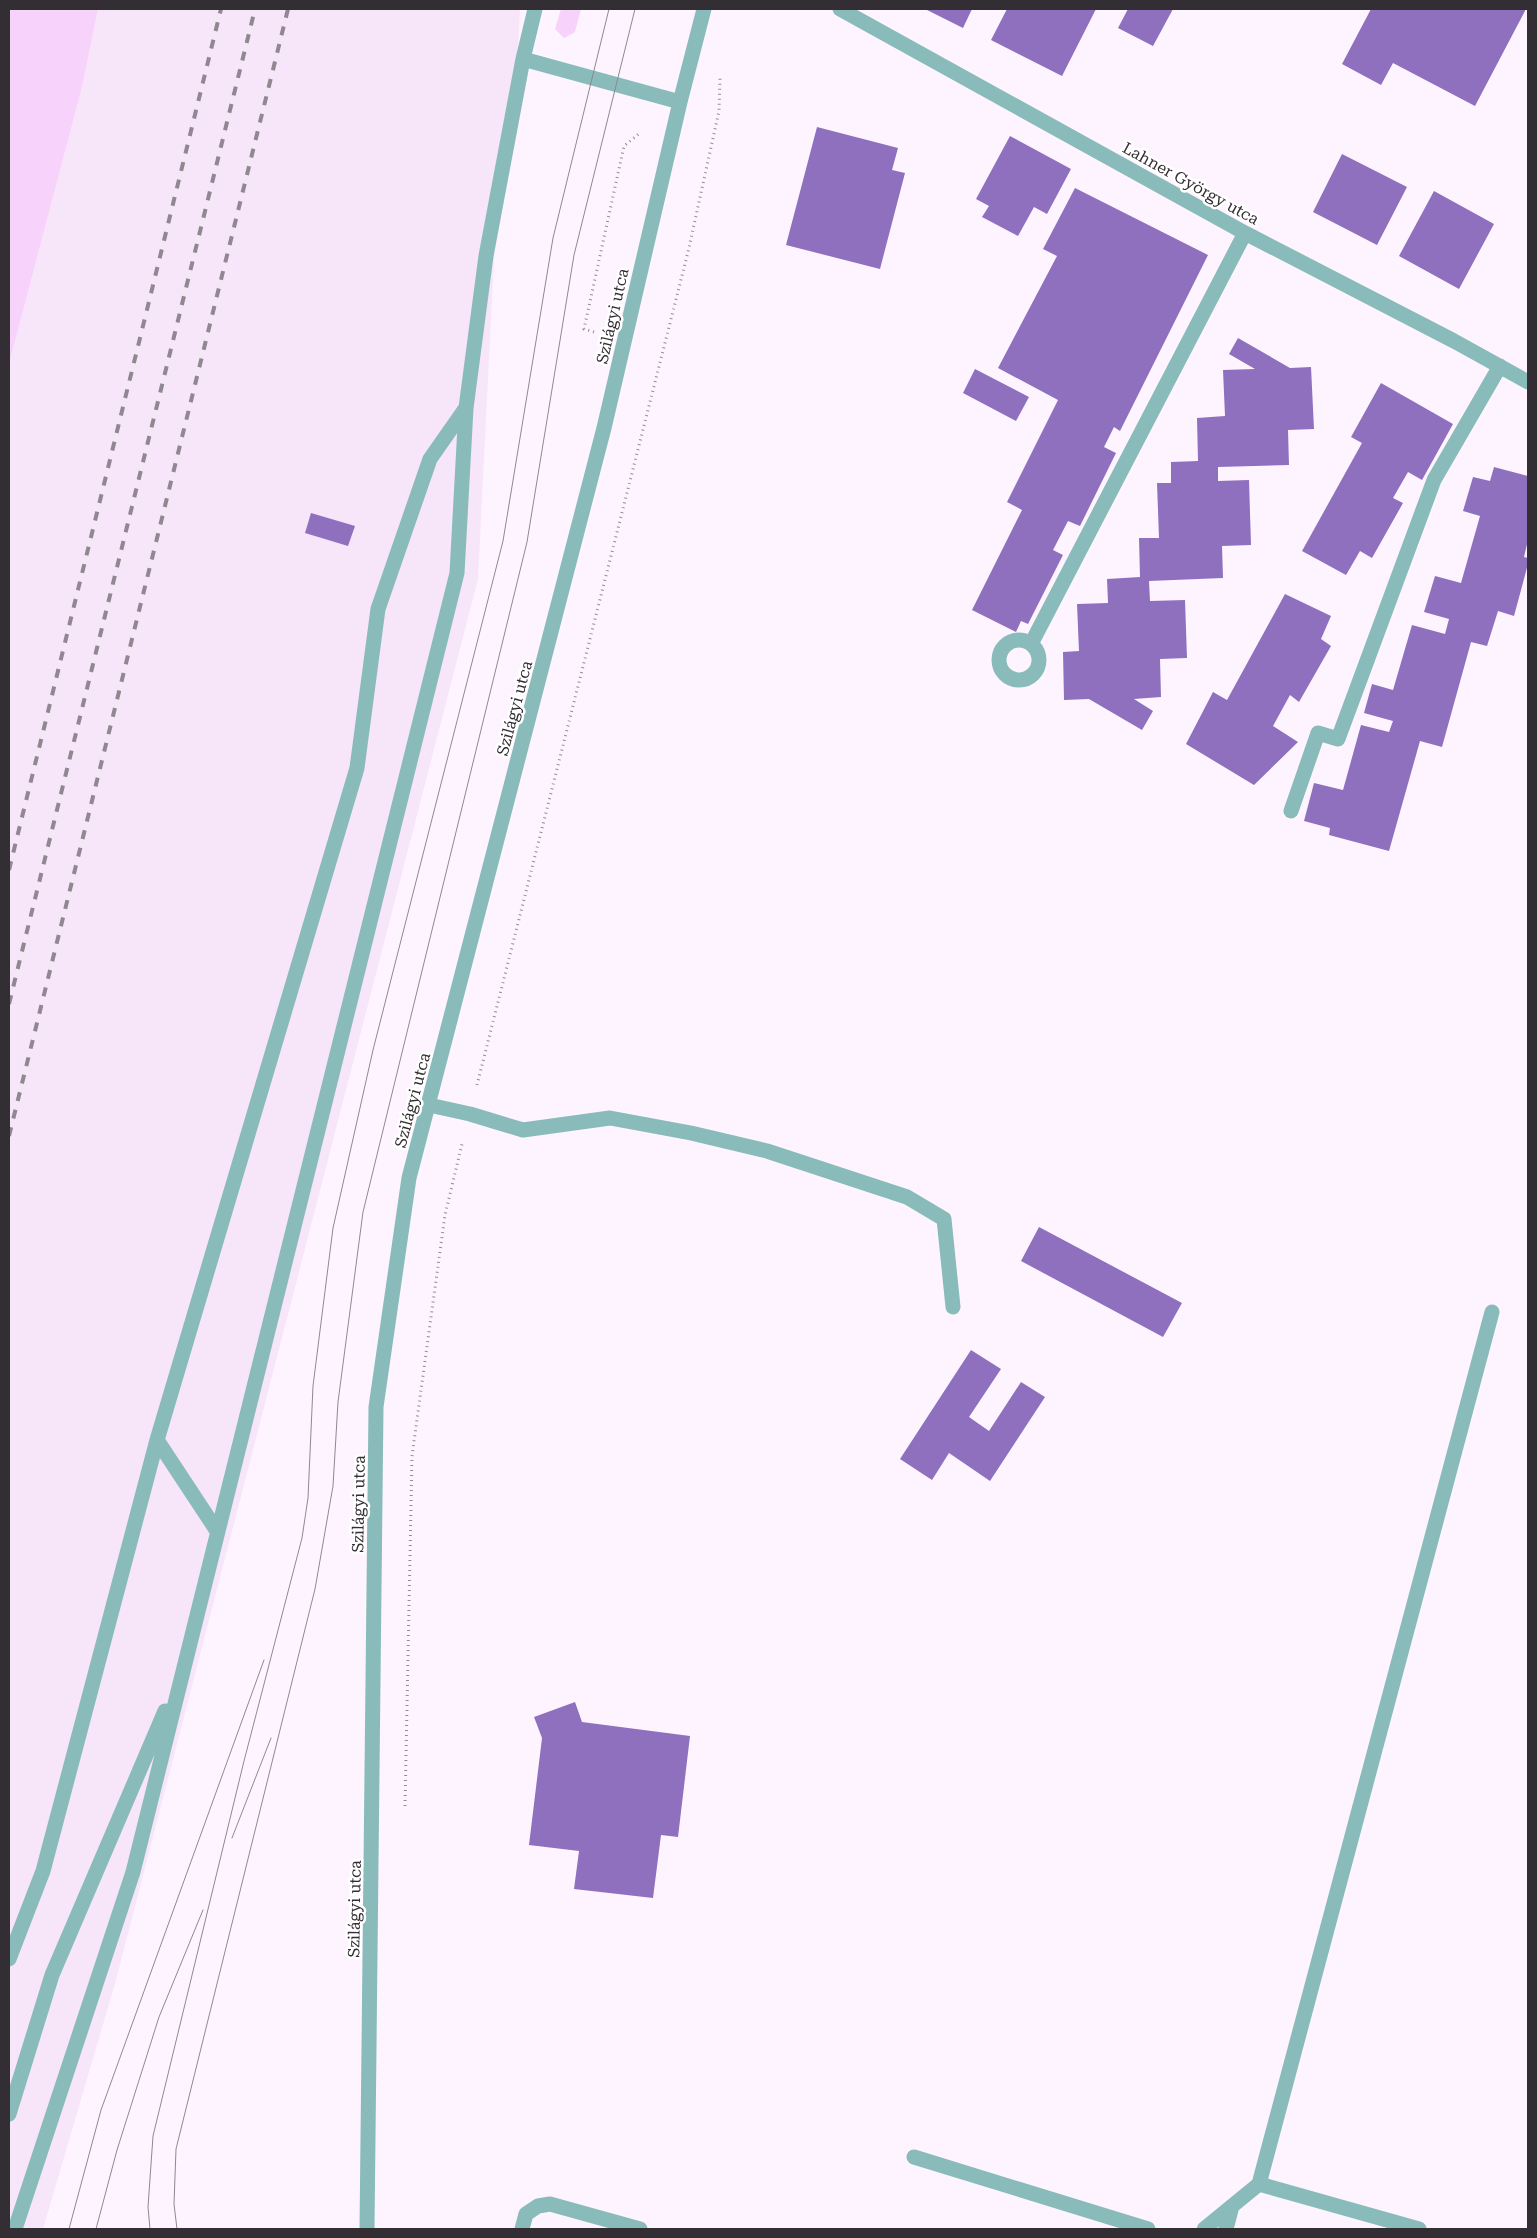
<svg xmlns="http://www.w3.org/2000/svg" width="1537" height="2238" font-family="'Roboto Serif',serif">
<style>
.built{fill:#f7e5f9}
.green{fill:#f7d3fb}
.building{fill:#8f70be}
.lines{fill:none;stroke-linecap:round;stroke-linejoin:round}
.path{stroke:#938c94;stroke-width:3;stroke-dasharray:1 4;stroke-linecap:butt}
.minor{stroke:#89bbba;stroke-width:15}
.tram{stroke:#8f8890;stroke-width:1}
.rail{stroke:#8f8890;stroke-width:4;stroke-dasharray:9 9;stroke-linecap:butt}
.labels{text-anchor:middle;stroke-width:5;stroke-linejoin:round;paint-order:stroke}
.street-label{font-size:16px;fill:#332e33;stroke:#fff}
</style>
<rect width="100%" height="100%" fill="#fef4ff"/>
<!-- built -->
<path class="built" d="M98,9H520L518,48L497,199L478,579L116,1980L43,2229H9V364L82,87Z"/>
<!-- green -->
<path class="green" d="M9,9H98L82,87L9,364Z
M561,9H581L575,32L564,38L555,29Z"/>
<!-- building -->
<path class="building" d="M925,9H972L963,28Z
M1007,9H1096L1062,76L991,40Z
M1128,9H1173L1153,46L1118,28Z
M1371,9H1526L1475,106L1393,63L1381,85L1342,64Z
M817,127L898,148L892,170L905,173L880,269L786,245Z
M1010,136L1071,169L1047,214L1034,207L1018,236L982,217L989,206L976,199Z
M1342,154L1407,187L1377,245L1313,212Z
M1075,188L1208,255L1120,431L1114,427L1104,447L1116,453L1080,526L1068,521L1053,550L1063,555L1028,624L1021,621L1016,632L972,610L1022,510L1007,502L1058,400L998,368L1057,256L1043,249Z
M1434,191L1494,224L1459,289L1399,256Z
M1238,338L1290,368L1311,367L1314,429L1288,430L1289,465L1218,467V481L1249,480L1251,545L1222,546L1223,578L1149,581L1150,601L1185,600L1187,658L1160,659L1161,697L1134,699L1153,711L1142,730L1089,699L1064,700L1063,652L1079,651L1077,604L1108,603L1107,579L1140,577L1139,538H1159L1157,483H1171V462L1198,461L1197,418L1225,416L1223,370L1255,369L1229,354Z
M975,369L1029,397L1016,421L963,393Z
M1381,383L1453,424L1422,480L1408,472L1393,498L1403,503L1372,558L1360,551L1346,575L1302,551L1362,443L1351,437Z
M1494,467L1528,476V540L1524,557L1528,558V564L1514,616L1498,611L1487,646L1471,642L1442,747L1420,741L1389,851L1329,835L1330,828L1304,821L1314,783L1343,790L1361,725L1389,732L1393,721L1364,713L1372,684L1393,690L1412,625L1445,634L1449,619L1424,612L1435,576L1461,583L1480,516L1463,511L1473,477L1490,481Z
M311,513L355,526L348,546L305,533Z
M1285,594L1331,616L1321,639L1331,646L1299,702L1290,695L1273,726L1298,742L1254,785L1186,744L1213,692L1227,700Z
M1039,1227L1182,1303L1163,1337L1021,1261Z
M971,1350L1001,1369L969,1417L989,1431L1021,1382L1045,1397L990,1481L949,1453L932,1480L900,1459Z
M575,1702L582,1722L690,1736L678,1837L661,1835L653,1898L574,1889L579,1851L529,1845L542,1738L534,1717Z"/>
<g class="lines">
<!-- path -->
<path class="path" d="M594,332L584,329L624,146L640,133
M477,1085L688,252L719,111L720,78
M405,1806L412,1456L445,1215L462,1144"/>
<!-- minor -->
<path class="minor" d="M535,9L523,59L680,102
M840,9L1245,233L1454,341L1528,382
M999 660a20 20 0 1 1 40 0a20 20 0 1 1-40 0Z
M1031,644L1245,233
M1291,811L1318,733L1338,739L1434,480L1500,366
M429,1105L470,1114L523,1130L610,1118L691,1133L767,1151L907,1197L944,1219L953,1307
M217,1531L157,1440L357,768L378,609L430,459L465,409
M9,1959L43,1871L157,1440
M9,2114L52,1975L165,1711
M914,2157L1148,2229
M15,2229L133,1872L457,573L466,408L486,256L523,59
M367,2229L376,1407L409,1178L604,428L680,102L704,9
M522,2229L526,2214L538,2206L550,2204L640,2229
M1204,2229L1259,2184
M1226,2229L1232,2206
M1419,2229L1259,2184L1492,1312"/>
<!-- tram -->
<path class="tram" d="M232,1838L271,1738
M69,2229L101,2110L264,1660
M96,2229L117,2150L159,2017L203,1910
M150,2229L148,2207L153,2136L244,1761L302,1538L308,1498L313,1386L333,1228L373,1050L503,541L553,238L609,9
M177,2229L174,2204L176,2149L315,1589L333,1486L338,1402L363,1212L527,542L574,255L635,9"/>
<!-- rail -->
<path class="rail" d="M9,870L221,9
M9,1004L255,9
M9,1136L288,9"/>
</g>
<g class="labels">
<!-- street labels -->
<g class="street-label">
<text transform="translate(1191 183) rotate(29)" y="6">Lahner György utca</text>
<text transform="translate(612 316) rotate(-77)" y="6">Szilágyi utca</text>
<text transform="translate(514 708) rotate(-75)" y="6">Szilágyi utca</text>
<text transform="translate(412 1100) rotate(-75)" y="6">Szilágyi utca</text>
<text transform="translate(358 1504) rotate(-89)" y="6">Szilágyi utca</text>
<text transform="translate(354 1909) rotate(-89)" y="6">Szilágyi utca</text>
</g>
</g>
<!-- border -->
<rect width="1537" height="2238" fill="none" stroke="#332e33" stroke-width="20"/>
</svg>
